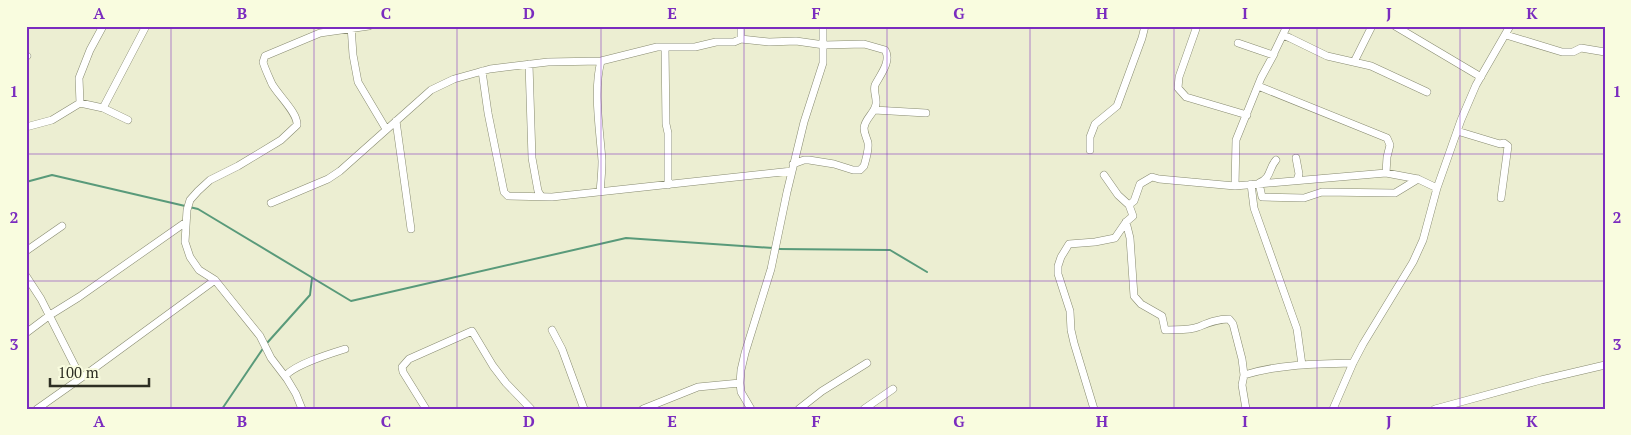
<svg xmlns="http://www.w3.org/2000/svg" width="1631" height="435" font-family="'PT Serif',serif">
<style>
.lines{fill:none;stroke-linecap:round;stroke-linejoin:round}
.stream{stroke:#599a7a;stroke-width:2}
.street-casing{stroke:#878a70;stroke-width:8}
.street{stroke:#fff;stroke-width:7}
.grid{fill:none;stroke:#7b2cbf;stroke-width:1;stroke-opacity:0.55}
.neatline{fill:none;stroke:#7b2cbf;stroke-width:2}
.grid-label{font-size:16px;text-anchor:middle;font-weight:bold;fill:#7b2cbf}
</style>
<rect width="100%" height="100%" fill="#eceed2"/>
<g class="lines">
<!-- stream -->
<path class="stream" d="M26,182L52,175L198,209L351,301L626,238L773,248
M778,249L890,250L927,272
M267,343L310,295L312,278
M222,409L264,347"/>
<defs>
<path id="street" d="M103,26L90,50L79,78L80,103L103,108L128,120
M351,26L353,55L358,82L386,129
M1197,26L1179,77L1178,88L1186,97L1247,115
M1395,26L1481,77
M1283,35L1290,38L1327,56L1371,66L1427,92
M1506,35L1562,52H1573L1581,48L1605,52
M741,39V26
M1238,43L1273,55L1287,26
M665,47L666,124L668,133V185
M26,57L27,56
M1354,62L1372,26
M529,64L532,158L538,191L541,196
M482,71L488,113L504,192L508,196L552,197L792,171
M1258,86L1387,138L1390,145L1387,157L1386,173
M103,108L146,26
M874,110L926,113
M396,121L411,229
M26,127L52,120L80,103
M1457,131L1500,144L1504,143L1508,146L1501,198
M1090,150V137L1095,124L1117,106L1142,38L1145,26
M1296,158L1299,174L1297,180
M1276,160C1268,169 1272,177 1259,183L1262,197L1304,198L1322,192L1395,193L1418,179
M1104,175L1118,195L1129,205
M1251,184L1254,208L1297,329L1302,365
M1235,186L1236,140L1261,78L1274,54
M600,192C601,181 602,171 602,161C600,130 593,91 601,61
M271,203L328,179L340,171L431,90L454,79L490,69L548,62L601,61L657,47H695L716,42H734L741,39L769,42L796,41L824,45L864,44L885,50C892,61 880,75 875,85C873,91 877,98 876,104C875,113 865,118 864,128C864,134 867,138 868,143C869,150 866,159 864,166L860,170H853L834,164L809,160H804L793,164
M1126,222L1130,238L1134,296L1141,304L1162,316L1165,330C1175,329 1188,331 1198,327C1208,323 1217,319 1229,319L1233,324L1242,359L1244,375L1242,385L1246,409
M26,251L62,226
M26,276L41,299L81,378
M552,330L562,349L584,409
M26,333L50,315L79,297L186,222
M1244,375C1279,364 1317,364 1353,363
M285,376C296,364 329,354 345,349
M37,409L81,378L215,280
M302,409L296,394L287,379L271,358L260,336L215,280L199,270L190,257L185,242L187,210L190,200L198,191L210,180L238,166L281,140L297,125C298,113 278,95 272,84C269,77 265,69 263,62L265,56L320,33L369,26
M426,409L403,372L402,367L409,359L472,331L493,366L506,383L531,409
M643,409L698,387L740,383
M751,409L741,392L740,383L741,370L745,353L771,269L787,192L804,122L823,63V26
M799,409L822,391L867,363
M864,409L893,389
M1094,409L1074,343L1071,330L1070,311L1058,274V266L1061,257L1069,244L1095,242L1115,238L1126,222L1133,216L1129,205L1134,201L1140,184L1152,177L1159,179L1235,186L1386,173L1418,179L1437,188
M1333,409L1353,363L1363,344L1413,262L1423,240L1437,188L1461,120L1476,85L1510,26
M1435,409L1541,380L1605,365"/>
</defs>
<!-- street casing -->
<use href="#street" class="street-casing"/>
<!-- street -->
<use href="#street" class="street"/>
</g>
<!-- grid -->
<path class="grid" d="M171,26V409M314,26V409M457,26V409M601,26V409M744,26V409M887,26V409M1030,26V409M1174,26V409M1317,26V409M1460,26V409M26,154H1605M26,281H1605"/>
<!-- border -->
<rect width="1631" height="435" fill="none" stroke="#f9fcdf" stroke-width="55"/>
<!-- scale -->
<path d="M50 378v8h99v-8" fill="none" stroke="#2d2e23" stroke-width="2.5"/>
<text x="58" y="378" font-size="15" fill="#2d2e23" stroke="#f9fcdf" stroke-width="4" paint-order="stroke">100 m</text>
<rect x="28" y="28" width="1576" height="380" class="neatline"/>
<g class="grid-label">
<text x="99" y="19">A</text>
<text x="242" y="19">B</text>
<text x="386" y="19">C</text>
<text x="529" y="19">D</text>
<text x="672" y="19">E</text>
<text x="816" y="19">F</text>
<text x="959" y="19">G</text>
<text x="1102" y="19">H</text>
<text x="1245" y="19">I</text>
<text x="1389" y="19">J</text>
<text x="1532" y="19">K</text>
<text x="14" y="97">1</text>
<text x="1617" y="97">1</text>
<text x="14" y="223">2</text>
<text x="1617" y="223">2</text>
<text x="14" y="350">3</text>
<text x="1617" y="350">3</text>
<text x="99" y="427">A</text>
<text x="242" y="427">B</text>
<text x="386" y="427">C</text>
<text x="529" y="427">D</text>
<text x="672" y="427">E</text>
<text x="816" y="427">F</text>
<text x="959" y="427">G</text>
<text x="1102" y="427">H</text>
<text x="1245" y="427">I</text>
<text x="1389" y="427">J</text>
<text x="1532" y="427">K</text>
</g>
</svg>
